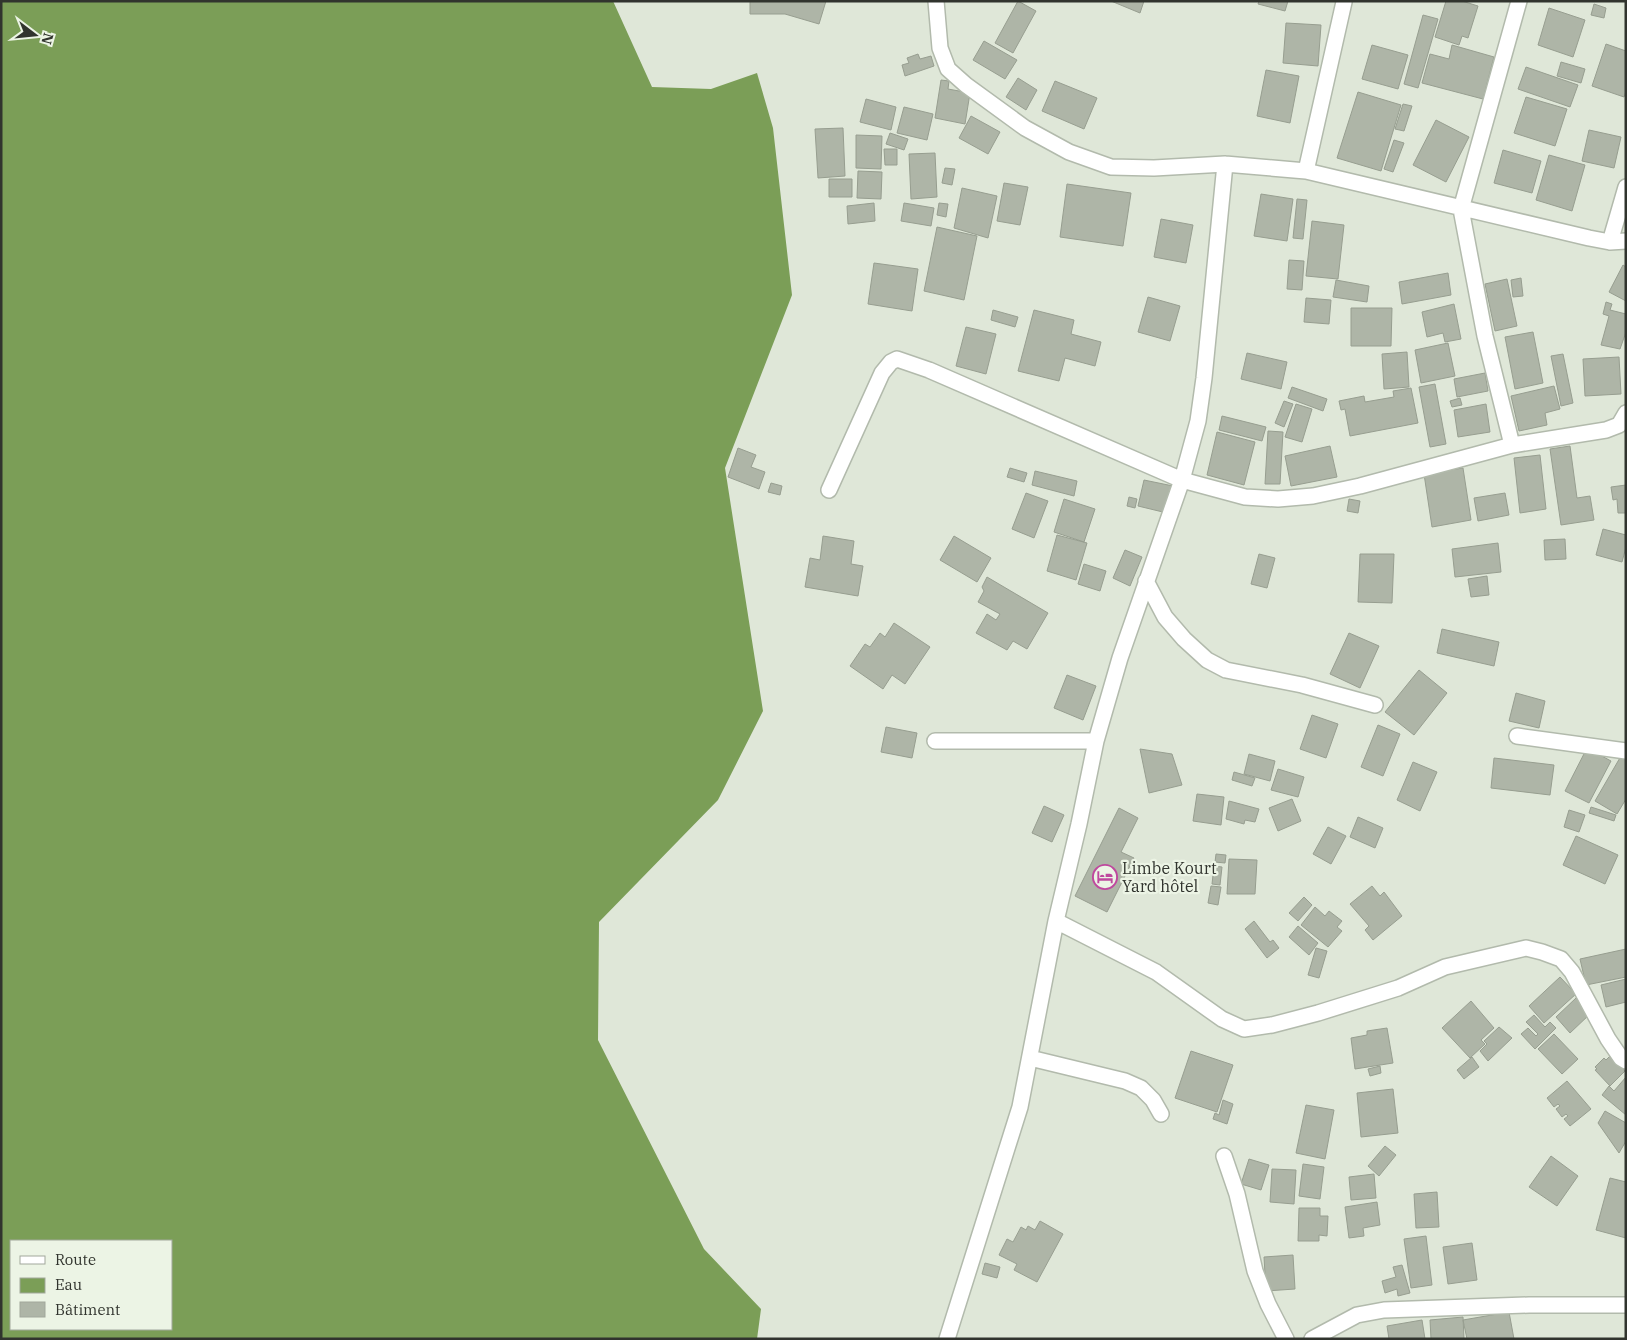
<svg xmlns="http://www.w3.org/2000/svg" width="1627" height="1340" font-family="'IBM Plex Serif',serif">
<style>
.water{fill:#7b9e57;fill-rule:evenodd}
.building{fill:#aeb5a7;stroke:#979e90}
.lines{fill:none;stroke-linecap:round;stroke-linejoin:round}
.minor-casing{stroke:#b2baac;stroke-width:18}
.minor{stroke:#fff;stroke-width:15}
.labels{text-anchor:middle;stroke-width:4.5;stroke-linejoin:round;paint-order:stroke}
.poi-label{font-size:16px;fill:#31342e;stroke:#ecf4e5;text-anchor:start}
</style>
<rect width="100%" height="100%" fill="#dfe7d8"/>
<!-- water -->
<path class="water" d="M1,1H613L652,87L711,89L757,73L773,128L792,295L725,468L763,711L718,800L599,922L598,1040L704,1249L761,1309L757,1339H1ZM11,1241H171V1329H11Z"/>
<!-- building -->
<path class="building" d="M750,1H826L819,24L785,14H750Z
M1018,1L1036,11L1013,53L995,43Z
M1111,1H1144L1140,13Z
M1259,1H1288L1285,11L1258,4Z
M1446,1H1462L1478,6L1468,38L1462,36L1459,45L1435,37Z
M1594,4L1606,8L1604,18L1591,15Z
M1549,8L1585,20L1573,57L1538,45Z
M1423,15L1438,19L1418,88L1404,84Z
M1286,23L1321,25L1318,66L1283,63Z
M984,41L1017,60L1005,79L973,60Z
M1606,44L1626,51V91L1624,97L1592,86Z
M1372,45L1408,55L1398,89L1362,79Z
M1452,45L1494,57L1483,99L1422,83L1430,54L1449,59Z
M918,54L920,59L931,56L934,66L905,76L902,65L909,63L907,58Z
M1561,62L1585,69L1581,83L1557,76Z
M1526,67L1578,85L1570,107L1518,89Z
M1266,70L1299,76L1290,123L1257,116Z
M1018,78L1037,90L1026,110L1006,97Z
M941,80L949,81L948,89L970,93L965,124L935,118Z
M1055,81L1097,98L1084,129L1042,111Z
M1358,92L1401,105L1381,171L1337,158Z
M1526,97L1567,109L1555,146L1514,133Z
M866,99L896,107L891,130L860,122Z
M1403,104L1412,106L1404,131L1395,129Z
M904,107L933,114L927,140L897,133Z
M971,116L1000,132L988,154L959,138Z
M1436,120L1469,137L1446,182L1413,165Z
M843,128L845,176L818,178L815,129Z
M1589,130L1621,137L1614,168L1582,161Z
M890,133L908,139L904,150L886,144Z
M856,135L882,136L881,169L856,168Z
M1394,140L1404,143L1393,172L1384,169Z
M884,149H897V165H885Z
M1503,150L1541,161L1532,193L1494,183Z
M935,153L937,197L911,199L909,154Z
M1549,155L1585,165L1572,211L1536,200Z
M945,168L955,169L952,185L942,183Z
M858,171L882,172L881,199L857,198Z
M829,179H852V197H829Z
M1004,183L1028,187L1020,225L997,221Z
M1067,184L1131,193L1123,246L1060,237Z
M962,188L997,196L988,238L954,228Z
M1261,194L1293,199L1287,241L1254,236Z
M1297,199L1307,200L1303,239L1293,238Z
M874,203L875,221L848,224L847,206Z
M904,203L934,208L931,226L901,221Z
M939,203L948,204L946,217L937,215Z
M1161,219L1193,225L1186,263L1154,257Z
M1312,221L1344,225L1338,279L1306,276Z
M937,227L977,236L964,300L924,291Z
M1289,260L1304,261L1302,290L1287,289Z
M874,263L918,269L912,311L868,304Z
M1623,265L1626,267V301L1609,292Z
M1448,273L1451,295L1402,304L1399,282Z
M1521,278L1523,296L1513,297L1511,280Z
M1507,279L1517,326L1495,331L1485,284Z
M1336,280L1369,286L1367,302L1333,297Z
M1148,297L1180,306L1170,341L1138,332Z
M1306,298L1331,300L1329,324L1304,322Z
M1606,302L1612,304L1610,310L1626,314V332L1620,349L1601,345L1609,316L1603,314Z
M1454,304L1461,339L1445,342L1443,333L1427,337L1422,312Z
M1351,308H1392L1391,346H1351Z
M993,310L1018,317L1015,327L991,320Z
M1034,310L1074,320L1071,334L1101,342L1095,366L1065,358L1059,381L1018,371Z
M966,327L996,334L986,374L956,366Z
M1533,332L1543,383L1515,389L1505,337Z
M1448,343L1455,376L1421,383L1415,350Z
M1407,352L1409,387L1384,389L1382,354Z
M1247,353L1287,362L1281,389L1241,379Z
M1563,354L1573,403L1561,406L1551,356Z
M1619,357L1621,394L1585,396L1583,359Z
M1485,373L1488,391L1457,397L1454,379Z
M1435,384L1446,444L1430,447L1419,387Z
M1554,386L1560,409L1545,413L1547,425L1519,431L1511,396Z
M1292,387L1327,399L1323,411L1288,398Z
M1411,388L1418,423L1350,436L1345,409L1341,410L1339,401L1364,396L1365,402L1394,397L1393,391Z
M1460,398L1462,405L1452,407L1450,401Z
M1284,401L1293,404L1284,427L1275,423Z
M1296,404L1312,409L1302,442L1285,437Z
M1486,404L1490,432L1458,437L1454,410Z
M1222,416L1266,427L1262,441L1219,430Z
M1268,431L1283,432L1280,484H1265Z
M1217,432L1255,442L1244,485L1207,475Z
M1330,446L1337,477L1291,486L1285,456Z
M1570,446L1577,498L1590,496L1594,520L1561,525L1550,449Z
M738,448L756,455L751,467L765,472L759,489L728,477Z
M1540,455L1546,509L1520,513L1514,458Z
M1010,468L1027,473L1024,482L1007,477Z
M1463,468L1471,520L1432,527L1424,474Z
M1035,471L1077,481L1074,496L1032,485Z
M1144,480L1173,486L1167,513L1138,506Z
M771,483L782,486L780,495L768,492Z
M1626,485V513H1618L1617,499L1613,500L1611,487Z
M1026,493L1048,501L1034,538L1012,529Z
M1505,493L1509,515L1478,521L1474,498Z
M1129,497L1137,499L1135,508L1127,506Z
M1064,499L1095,509L1084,542L1054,532Z
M1349,499L1360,501L1358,513L1347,511Z
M1603,529L1626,535V547L1622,562L1596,555Z
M1057,535L1087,543L1076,580L1047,571Z
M823,536L854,541L851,564L863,566L858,596L805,587L810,558L820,560Z
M954,536L991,558L977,582L940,560Z
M1565,539L1566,559L1545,560L1544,540Z
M1498,543L1501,572L1455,577L1452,549Z
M1125,550L1142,557L1130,586L1113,578Z
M1259,554L1275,558L1267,588L1251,584Z
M1360,554H1394L1392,603L1358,602Z
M1084,564L1106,571L1100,591L1078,584Z
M1487,576L1489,595L1471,597L1468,579Z
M987,577L1048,613L1027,649L1013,641L1007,650L976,633L987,614L996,620L1000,614L978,602L984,591L982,587Z
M894,623L930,647L905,684L892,675L883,689L850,666L865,644L870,647L880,633L885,637Z
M1442,629L1499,642L1494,666L1437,653Z
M1349,633L1379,646L1360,688L1330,674Z
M1419,670L1447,693L1414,735L1385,712Z
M1067,675L1096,686L1083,720L1054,708Z
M1516,693L1545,701L1539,728L1509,721Z
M1312,715L1338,724L1326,758L1300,749Z
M1378,725L1400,734L1383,776L1361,767Z
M886,727L917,733L912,758L881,752Z
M1587,748L1611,761L1589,803L1565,791Z
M1140,749L1172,754L1182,785L1149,793Z
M1249,754L1275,761L1270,781L1244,774Z
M1621,756L1626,759V799L1617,814L1595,801Z
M1494,758L1554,765L1550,795L1491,788Z
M1413,762L1437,772L1420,811L1397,800Z
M1278,769L1304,777L1298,797L1271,790Z
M1234,772L1255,778L1252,786L1232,780Z
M1197,794L1224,797L1221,825L1193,821Z
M1292,799L1301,821L1278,831L1269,808Z
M1229,801L1259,809L1255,822L1245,820L1244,824L1226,819Z
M1044,806L1064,815L1052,842L1032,833Z
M1591,807L1616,815L1614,821L1589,813Z
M1119,808L1138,818L1121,852L1134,858L1107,912L1075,896Z
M1569,810L1585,815L1579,832L1564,827Z
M1358,817L1383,828L1375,848L1350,837Z
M1328,827L1346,836L1331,864L1313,854Z
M1576,836L1618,855L1605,884L1563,865Z
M1216,854L1226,855L1225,863L1215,862Z
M1229,859L1257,860L1255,894H1227Z
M1214,866L1222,867L1220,885L1212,884Z
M1211,886L1221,887L1218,905L1208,903Z
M1372,886L1380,896L1384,892L1402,916L1373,940L1365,930L1369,926L1350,904Z
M1304,897L1312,905L1298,921L1289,913Z
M1315,907L1325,916L1329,911L1342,921L1337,927L1342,931L1328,947L1301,925Z
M1254,921L1270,942L1273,940L1279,948L1267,958L1245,929Z
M1298,926L1318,943L1309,955L1289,937Z
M1316,948L1327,951L1319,978L1308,975Z
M1626,949V977L1586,985L1580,959Z
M1560,977L1576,994L1544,1023L1529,1006Z
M1626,979V1002L1606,1007L1601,985Z
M1576,998L1590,1014L1570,1033L1556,1017Z
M1471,1001L1494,1028L1481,1040L1485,1044L1470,1058L1442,1028Z
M1534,1015L1545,1027L1550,1022L1556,1028L1535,1049L1521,1034L1528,1028L1536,1036L1538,1034L1526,1022Z
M1499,1027L1512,1038L1488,1061L1480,1051L1487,1044L1484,1041Z
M1387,1028L1393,1063L1355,1069L1351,1038L1367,1035V1031Z
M1554,1034L1578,1059L1562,1074L1538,1049Z
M1191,1051L1233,1065L1217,1112L1175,1098Z
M1610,1056L1625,1071L1610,1086L1595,1070L1597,1069L1595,1067L1604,1058L1606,1060Z
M1472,1057L1479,1067L1464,1079L1457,1070Z
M1380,1066L1381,1073L1370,1076L1368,1069Z
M1626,1077V1115L1602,1095L1609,1086L1614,1091Z
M1567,1081L1591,1109L1570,1126L1564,1119L1568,1116L1566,1114L1562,1117L1556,1109L1560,1106L1558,1104L1554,1107L1547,1098Z
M1393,1089L1398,1133L1361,1137L1357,1093Z
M1223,1100L1233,1104L1227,1124L1213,1119L1215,1113L1219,1115Z
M1306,1105L1334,1110L1325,1159L1296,1153Z
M1605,1111L1626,1123V1141L1619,1153L1598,1123Z
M1385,1146L1396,1155L1379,1176L1368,1166Z
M1551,1156L1578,1176L1557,1206L1529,1187Z
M1249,1159L1269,1165L1261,1190L1241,1184Z
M1303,1164L1324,1167L1320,1199L1299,1196Z
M1272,1169L1296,1170L1294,1204L1270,1202Z
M1374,1174L1376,1198L1351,1200L1349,1177Z
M1610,1178L1626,1182V1238L1596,1230Z
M1437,1192L1439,1227L1416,1228L1414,1194Z
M1377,1202L1380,1225L1363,1228L1364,1236L1349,1238L1345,1207Z
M1299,1208H1320V1216H1328L1327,1236L1319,1235V1241H1298Z
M1040,1221L1063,1234L1037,1282L1014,1270L1017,1264L999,1255L1007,1239L1013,1242L1021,1227L1026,1230L1028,1226L1035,1230Z
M1426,1236L1432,1285L1411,1288L1404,1239Z
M1472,1243L1477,1280L1448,1284L1443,1247Z
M1293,1255L1295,1289L1266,1291L1264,1257Z
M985,1263L1000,1267L997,1278L982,1274Z
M1402,1265L1410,1293L1398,1296L1397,1289L1385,1293L1382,1281L1396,1277L1393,1267Z
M1509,1312L1514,1339H1467L1463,1320Z
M1463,1317L1464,1339H1431L1430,1320Z
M1422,1320L1425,1339H1389L1387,1326Z"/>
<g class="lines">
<defs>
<path id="minor" d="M936,1L940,48L948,69L966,85L1025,128L1069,152L1111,167L1154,168L1225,164L1306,171L1589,238L1610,242L1626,241
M1306,171L1344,2
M1610,242L1626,187
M1512,445L1485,336L1461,209L1519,1
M829,490L882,373L891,362L897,359L929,370L1182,480L1245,497L1278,499L1313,496L1360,486L1512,445L1606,430L1619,425L1626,413
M1146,581L1165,617L1184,639L1207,660L1226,670L1302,685L1375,705
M1517,736L1626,751
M935,741H1096
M1056,921L1156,972L1222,1019L1244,1029L1272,1025L1318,1013L1398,988L1445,967L1526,948L1542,952L1561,959L1572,972L1608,1039L1621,1058L1626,1061
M1030,1058L1125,1081L1141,1088L1153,1100L1161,1114
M1224,1156L1237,1194L1255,1271L1268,1304L1286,1339
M947,1339L1020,1107L1056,921L1079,824L1096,741L1120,658L1182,480L1198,421L1204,378L1225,164
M1312,1339L1357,1315L1384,1310L1529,1305H1626"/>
</defs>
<!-- minor casing -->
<use href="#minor" class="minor-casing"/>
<!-- minor -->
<use href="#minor" class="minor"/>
</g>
<!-- icons -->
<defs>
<symbol id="hotel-ring" viewBox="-11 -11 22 22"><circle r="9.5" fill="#ecf4e5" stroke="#bf489e" stroke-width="1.5"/><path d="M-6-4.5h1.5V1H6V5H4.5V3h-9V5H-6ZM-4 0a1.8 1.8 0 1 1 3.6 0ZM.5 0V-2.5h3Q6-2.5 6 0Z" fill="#bf489e"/></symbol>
</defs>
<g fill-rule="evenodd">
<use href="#hotel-ring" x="1091" y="863" width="28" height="28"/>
</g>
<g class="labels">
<!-- poi labels -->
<g class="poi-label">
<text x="1122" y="874">Limbe Kourt<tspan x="1122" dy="18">Yard hôtel</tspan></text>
</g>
</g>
<!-- border -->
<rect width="1627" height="1340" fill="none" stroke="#31342e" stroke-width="5"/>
<!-- legend -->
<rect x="10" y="1240" width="162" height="90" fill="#ecf4e5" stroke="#a1a79c"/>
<rect x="20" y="1256" width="25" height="8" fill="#ffffff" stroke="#a1a79c"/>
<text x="55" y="1265" font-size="15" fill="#31342e">Route</text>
<rect x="20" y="1278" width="25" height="15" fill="#7b9e57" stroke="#a1a79c"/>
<text x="55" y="1290" font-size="15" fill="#31342e">Eau</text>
<rect x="20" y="1302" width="25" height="15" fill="#aeb5a7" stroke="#a1a79c"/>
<text x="55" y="1315" font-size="15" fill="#31342e">Bâtiment</text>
<!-- north arrow -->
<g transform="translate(35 35) rotate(106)" stroke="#ecf4e5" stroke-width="4" paint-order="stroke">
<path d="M0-4L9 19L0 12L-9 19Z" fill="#31342e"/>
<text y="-8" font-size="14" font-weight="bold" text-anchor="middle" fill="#31342e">N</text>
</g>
</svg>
